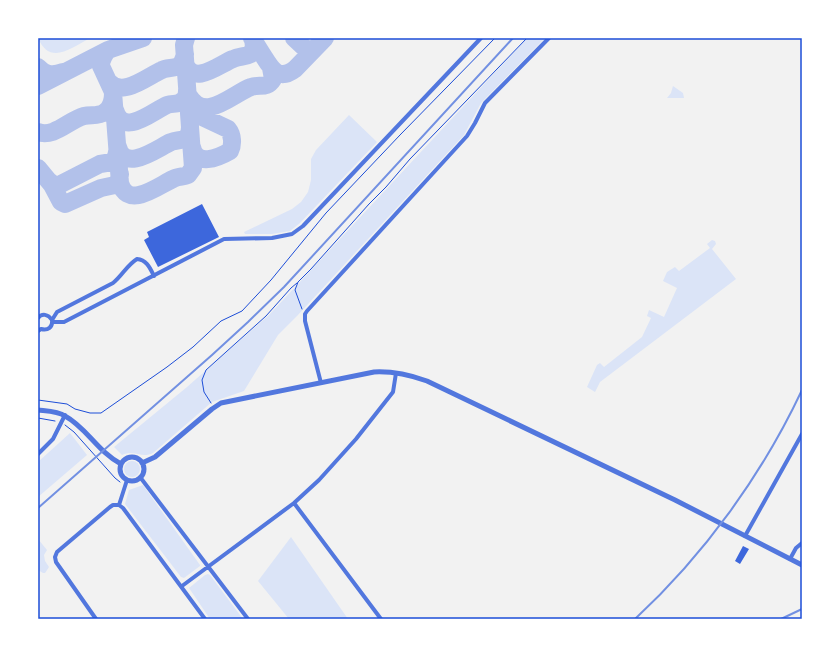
<svg xmlns="http://www.w3.org/2000/svg" width="840" height="657" font-family="Karla,sans-serif">
<style>
.green{fill:#dbe4f7}
.lines{fill:none;stroke-linecap:round;stroke-linejoin:round}
.taxiway{stroke:#b2c1ea;stroke-width:18}
.building{fill:#3d67dc}
.path{stroke:#1d4ed8;stroke-width:1}
.minor{stroke:#5277de;stroke-width:4}
.tertiary{stroke:#5277de;stroke-width:5}
.rail{stroke:#7290e2;stroke-width:2}
.neatline{fill:none;stroke:#1d4ed8;stroke-width:1.5}
</style>
<rect width="100%" height="100%" fill="#f2f2f2"/>
<!-- green -->
<path class="green" d="M38,38H90C71,48 50,66 38,38Z
M527,38H545L481,103L464,135L297,316L278,335L244,391L212,402L153,453C141,459 135,449 122,455L114,447L187,387L270,314Z
M673,86L683,93L684,98H667L671,93Z
M349,115L377,142L300,223L290,231L272,234H245L244,232L292,209L301,202L308,192L311,180V159L316,150Z
M712,240L715,241L716,244L712,249L736,279L600,382L595,392L587,387L597,365L600,363L604,367L642,337L651,318L647,316L649,310L664,317L677,288L663,281L667,272L675,267L679,271L710,248L707,244Z
M70,433L87,455L38,497V462Z
M124 469a8 8 0 1 1 16 0a8 8 0 1 1-16 0Z
M143,485L200,565V566L184,578L181,577L125,504L129,490Z
M291,537L348,619H289L258,581Z
M38,539L47,550L44,555L45,561L49,567L45,573H43L38,570Z
M208,574L210,575L243,619H210L189,588L205,575Z"/>
<g class="lines">
<!-- taxiway -->
<path class="taxiway" d="M252,38C256,44 260,51 264,57C272,70 279,81 295,69L325,38
M294,38L310,53
M108,50C104,55 101,59 101,66L113,92L120,183C128,210 158,186 173,179C178,176 183,177 188,175L193,168L184,45L186,38
M185,63C193,87 220,64 233,59C239,56 245,57 251,54L254,47L253,38
M38,67C46,75 52,76 63,72
M109,82C122,98 148,76 162,70C167,67 175,69 180,65C183,62 184,58 185,54
M38,86L108,50L143,38
M189,96C205,123 232,94 251,87C260,84 267,89 273,79L271,68
M188,102L190,109L194,113L228,129C233,135 233,145 230,151C218,158 196,167 192,147
M115,110C123,138 153,111 167,105C173,103 178,105 182,101C186,99 187,95 187,90
M38,132C54,138 69,120 84,116C91,114 98,117 105,112C111,108 113,100 113,93
M118,147C125,173 156,149 171,142C176,140 181,141 186,138C189,135 190,131 190,127
M38,168L52,185L61,202L65,204L101,188L115,185L119,180L120,174
M49,181L54,185H59L100,164L112,162L116,157L118,147"/>
</g>
<!-- building -->
<path class="building" d="M202,204L219,237L158,267L144,240L149,237L147,232Z
M743,546L749,549L740,564L735,561Z"/>
<g class="lines">
<!-- path -->
<path class="path" d="M302,309L295,290L298,282L311,269L369,204L386,187L410,159L527,38
M38,400L67,404L75,409L90,413H101L167,367L193,347L221,321L242,311L271,280L326,213L400,135L495,38
M211,403L204,392L202,380L206,370L266,316L291,288L297,283
M38,418L55,421
M65,425L74,432L115,478L120,482"/>
<!-- minor -->
<path class="minor" d="M38,318C42,313 48,314 52,320
M52,322H64L224,239L272,238L292,234L303,226L481,38
M38,331L41,329C48,331 53,327 52,320L57,312L113,283C122,276 127,265 137,259C147,260 150,268 154,276
M321,383L305,321V314L307,311L467,136L475,123L485,103L549,38
M38,454L53,439L65,415
M140,477L248,619
M294,503L381,619
M119,505L123,508L205,619
M119,505L127,480
M745,536L802,434
M790,559L796,548L802,543
M182,586L294,503L319,480L356,439L393,392L396,373
M96,619L56,562L55,557L57,552L110,507L113,505H119"/>
<!-- tertiary -->
<path class="tertiary" d="M38,410C47,411 58,411 65,416C86,427 98,452 121,464
M120 469a12 12 0 1 1 24 0a12 12 0 1 1-24 0Z
M142,463L155,457L212,409L221,403L374,372C393,371 410,375 427,381L675,500L802,565"/>
<!-- rail -->
<path class="rail" d="M38,508L212,355L248,322L284,287L513,38
M635,619C704,555 762,475 802,390
M781,619L802,609"/>
</g>
<!-- border -->
<rect width="840" height="657" fill="none" stroke="#ffffff" stroke-width="78"/>
<rect x="39" y="39" width="762" height="579" class="neatline"/>
</svg>
